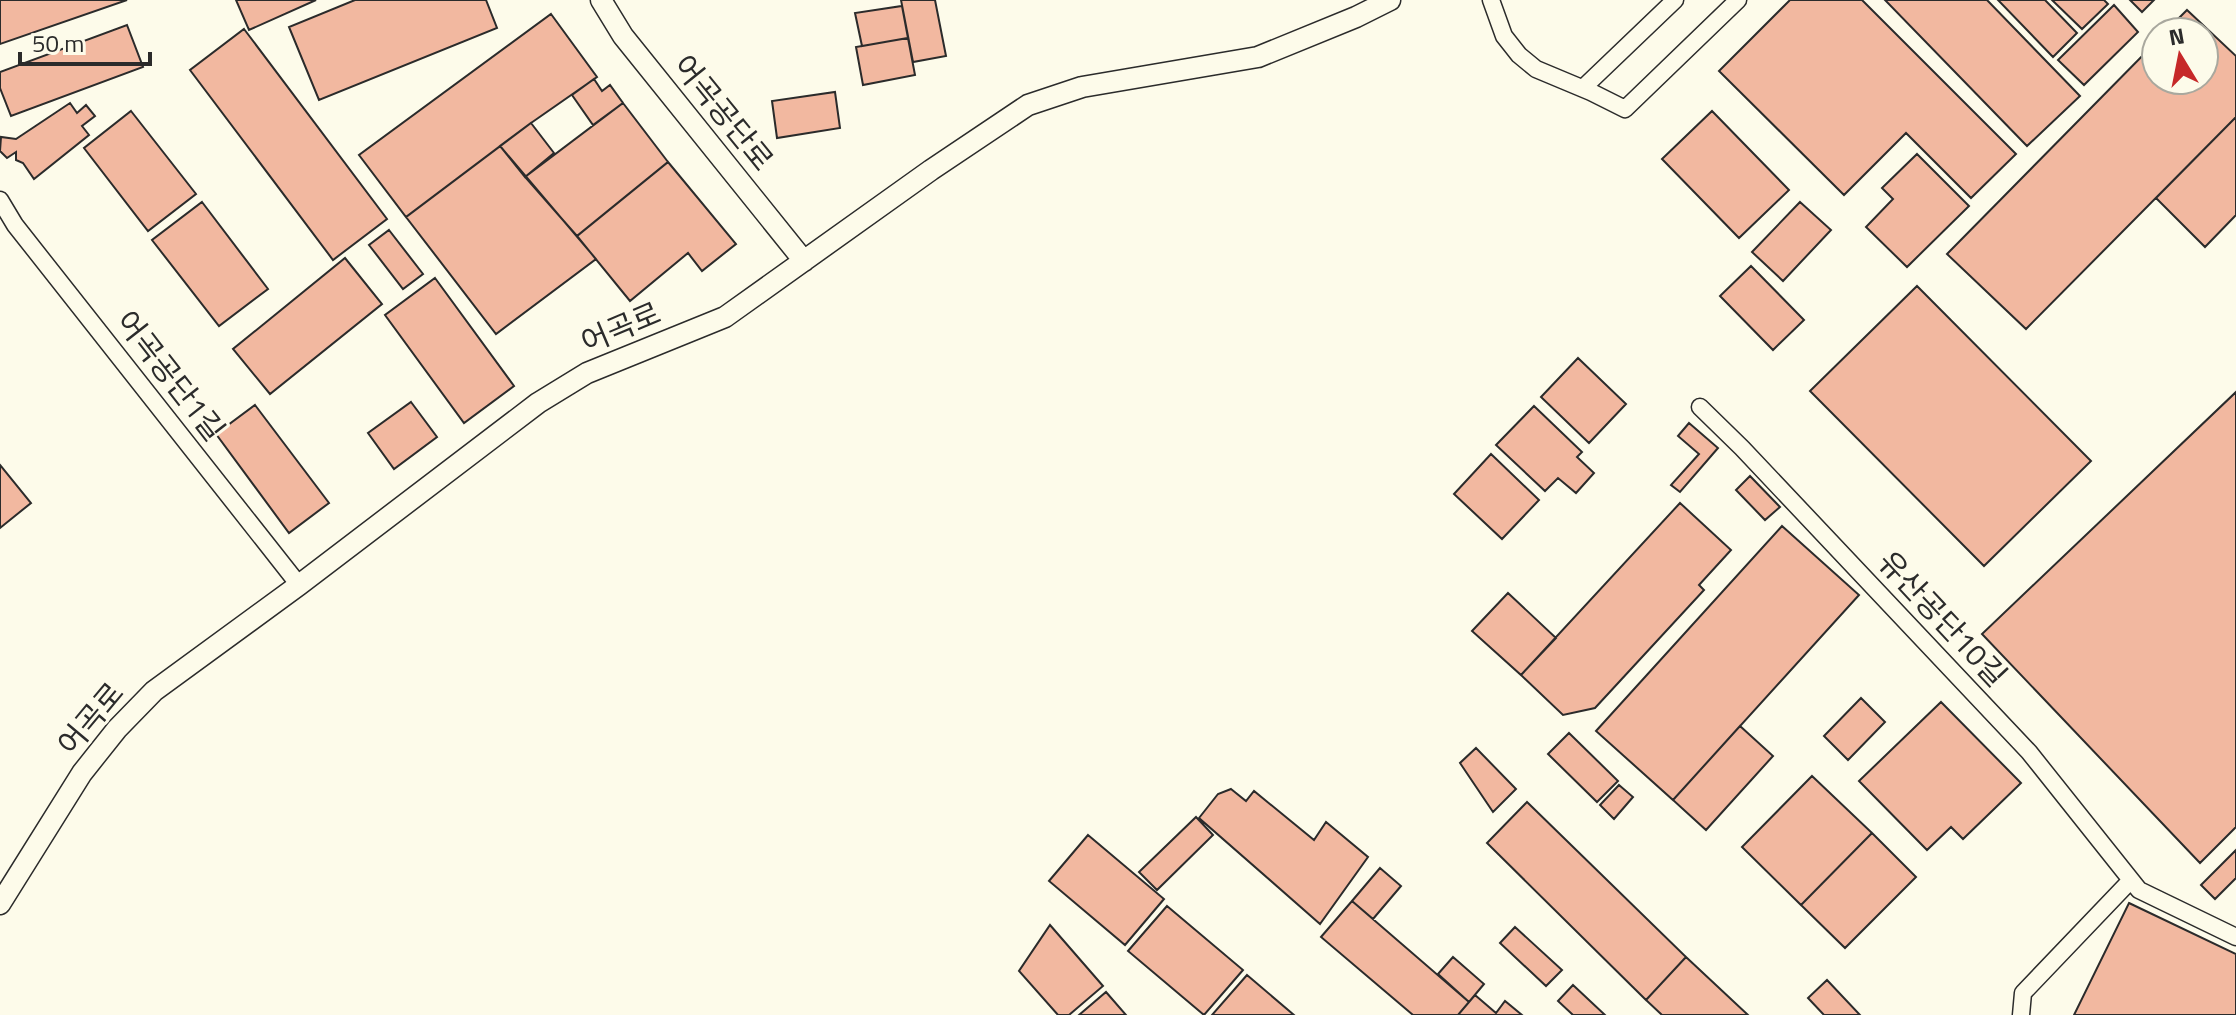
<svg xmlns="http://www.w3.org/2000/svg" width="2236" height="1015" font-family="'Titillium Web','Noto Sans KR',sans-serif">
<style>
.building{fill:#f2b8a0;stroke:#2b2b2b;stroke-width:2}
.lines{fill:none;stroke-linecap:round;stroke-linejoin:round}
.minor-casing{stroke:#2b2b2b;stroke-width:19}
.tertiary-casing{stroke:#2b2b2b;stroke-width:23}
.minor{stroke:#fdfbea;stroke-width:16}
.tertiary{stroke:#fdfbea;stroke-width:20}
.labels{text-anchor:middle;stroke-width:6;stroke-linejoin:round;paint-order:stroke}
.street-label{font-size:30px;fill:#2b2b2b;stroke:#fdfbea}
</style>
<rect width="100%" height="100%" fill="#fdfbea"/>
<!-- building -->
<path class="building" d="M0,0H127L0,44Z
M236,0H316L249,30Z
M355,0H486L497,28L319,100L289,27Z
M901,0H935L946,56L913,62Z
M1790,0H1862L2016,154L1971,198L1906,133L1844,195L1719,71Z
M1885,0H1987L2080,96L2027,146Z
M1998,0H2045L2077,33L2053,57Z
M2052,0H2104L2108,4L2082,29Z
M2130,0H2154L2142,12Z
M2114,5L2138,32L2084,85L2058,60Z
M902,6L908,38L862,46L855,13Z
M2187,10L2236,56V117L2026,329L1947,254L2156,42V80H2204V32H2165Z
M551,14L597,77L531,123L406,217L359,155Z
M127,25L143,67L11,116L0,88V72Z
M244,29L387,219L333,260L190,70Z
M908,38L915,75L863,85L856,47Z
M594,79L602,91L610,85L623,103L593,125L572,95Z
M835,92L840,128L777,138L772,101Z
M70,103L77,113L86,105L95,116L82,126L89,135L34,179L23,163L16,160V152L7,158L0,151L1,137L16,139Z
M623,103L668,162L577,236L525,177Z
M131,111L196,194L148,231L84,148Z
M1712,111L1789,190L1739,238L1662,159Z
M2236,117V215L2205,247L2156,198Z
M531,123L554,153L525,177L500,146Z
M500,146L596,259L496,334L406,217Z
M1917,154L1969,206L1907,267L1866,227L1893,199L1882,188Z
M668,162L736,244L702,271L688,253L630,301L577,236Z
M202,202L268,289L219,326L152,240Z
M1800,202L1831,230L1783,281L1752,252Z
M389,230L423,274L403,289L369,245Z
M345,258L382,304L270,394L233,349Z
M1751,266L1804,320L1773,350L1720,296Z
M435,278L514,386L464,423L385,315Z
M1917,286L2091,461L1984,566L1810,391Z
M1578,358L1626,404L1589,443L1541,397Z
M2236,392V827L2200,863L1982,634Z
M411,402L437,437L394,469L368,433Z
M255,405L329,503L289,533L216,434Z
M1534,406L1582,452L1577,457L1594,473L1576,493L1558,478L1545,491L1496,445Z
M1689,423L1718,448L1680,492L1671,485L1699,454L1678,436Z
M1491,454L1539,500L1502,539L1454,494Z
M0,465L31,503L0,528Z
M1750,476L1780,507L1765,520L1736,490Z
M1680,503L1731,550L1699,585L1704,590L1595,708L1563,715L1521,675Z
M1782,526L1859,595L1673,800L1596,731Z
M1508,593L1556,638L1521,675L1472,631Z
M1861,698L1885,722L1848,760L1824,736Z
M1941,702L2021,783L1963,839L1951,827L1927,850L1859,781Z
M1740,726L1773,756L1706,830L1673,800Z
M1569,733L1618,781L1597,802L1548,754Z
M1476,748L1516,789L1493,812L1460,763Z
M1812,776L1872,833L1801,905L1742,847Z
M1619,785L1633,797L1614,819L1600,805Z
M1231,789L1246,801L1254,791L1314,840L1326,822L1368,857L1320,924L1199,818L1218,794Z
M1527,802L1686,957L1646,1000L1487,843Z
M1196,817L1213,835L1157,890L1139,872Z
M1872,833L1916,877L1845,948L1801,905Z
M1088,835L1164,899L1125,945L1049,881Z
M2236,850V878L2215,899L2201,885Z
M1380,868L1401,886L1373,919L1352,901Z
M1352,901L1469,1002L1458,1015H1413L1321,937Z
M2129,903L2236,954V1015H2074Z
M1167,906L1243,970L1204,1015L1128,951Z
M1050,925L1103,986L1069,1015H1058L1019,971Z
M1515,927L1562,970L1546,986L1500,943Z
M1453,957L1484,984L1469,1002L1438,974Z
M1686,957L1748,1015H1662L1646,1000Z
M1247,975L1294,1015H1212Z
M1827,980L1860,1015H1824L1808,998Z
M1573,985L1605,1015H1573L1558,1001Z
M1106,992L1126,1015H1079Z
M1475,995L1496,1013L1505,1001L1522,1015H1458Z"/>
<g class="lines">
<defs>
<path id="minor" d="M1491,0L1504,36L1519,55L1536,69L1591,92L1625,109L1738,0
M1583,88L1675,0
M0,200L15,225L299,585
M1700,407L1742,448L2029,752L2139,890L2236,937
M2021,1015L2023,993L2131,880"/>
<path id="tertiary" d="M601,0L623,36L804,261
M0,904L82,773L117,729L154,691L299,585L538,403L587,373L725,317L931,170L1028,105L1082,87L1258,57L1356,17L1390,0"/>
</defs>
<!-- minor casing -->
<use href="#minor" class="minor-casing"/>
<!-- tertiary casing -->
<use href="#tertiary" class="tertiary-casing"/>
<!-- minor -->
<use href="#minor" class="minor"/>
<!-- tertiary -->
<use href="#tertiary" class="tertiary"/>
</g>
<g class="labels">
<!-- street labels -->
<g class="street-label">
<text transform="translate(723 113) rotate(51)" y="10">어곡공단로</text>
<text transform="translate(621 328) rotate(-23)" y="10">어곡로</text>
<text transform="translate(170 376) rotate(52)" y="10">어곡공단1길</text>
<text transform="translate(1942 619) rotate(47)" y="10">유산공단10길</text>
<text transform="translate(91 719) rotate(-50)" y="10">어곡로</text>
</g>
</g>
<!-- north arrow -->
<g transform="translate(2180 56) rotate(350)"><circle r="38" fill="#fdfbea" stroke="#a9a89e" stroke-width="2"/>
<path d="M0-6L14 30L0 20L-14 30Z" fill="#c62828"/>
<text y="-12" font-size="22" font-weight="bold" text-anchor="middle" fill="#2b2b2b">N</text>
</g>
<!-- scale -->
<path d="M20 52v12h130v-12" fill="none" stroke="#2b2b2b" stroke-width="4"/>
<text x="32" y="52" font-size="24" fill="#2b2b2b" stroke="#fdfbea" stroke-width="6" paint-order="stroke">50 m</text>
</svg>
